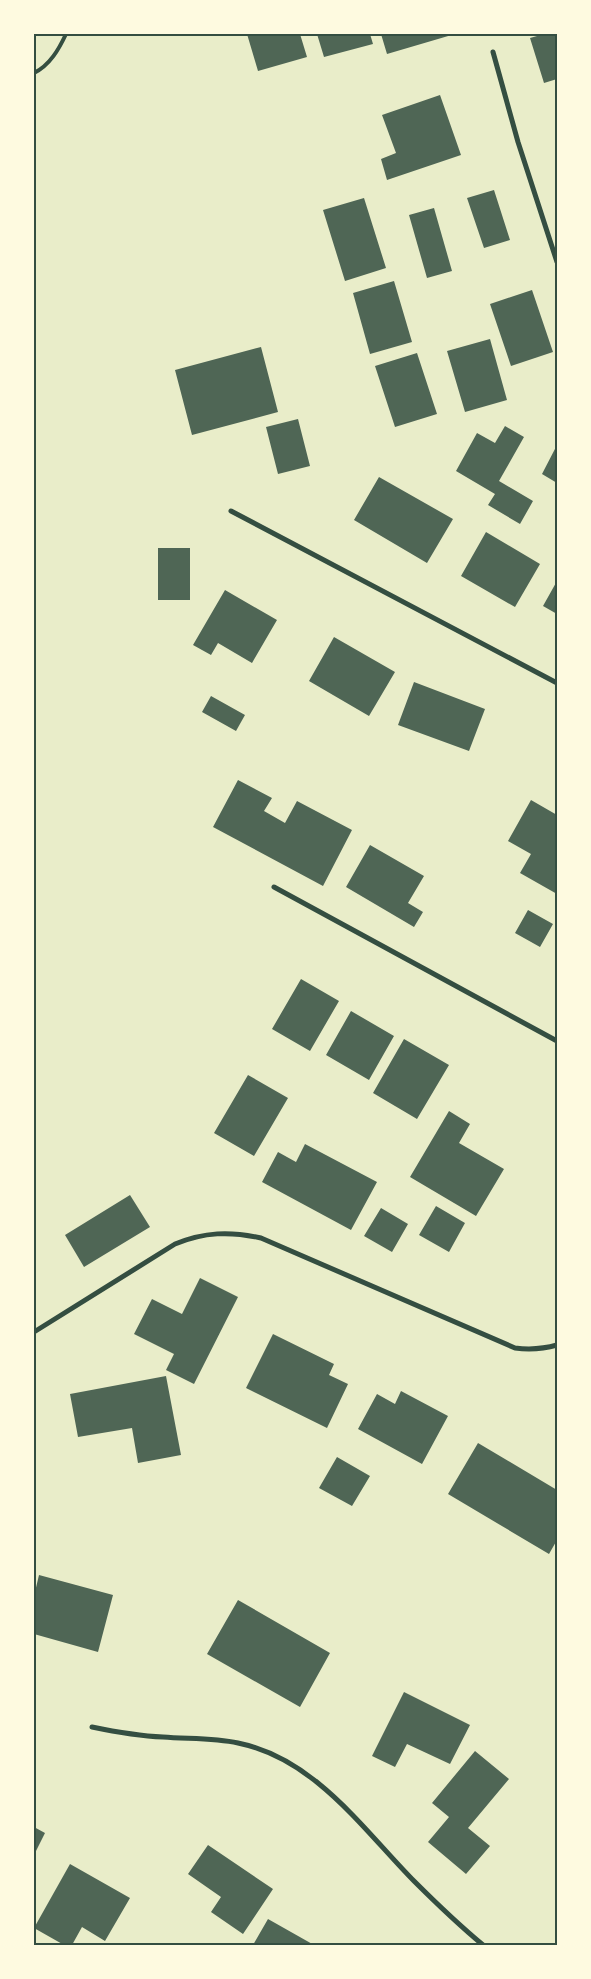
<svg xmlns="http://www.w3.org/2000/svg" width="591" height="1979" font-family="Manrope,sans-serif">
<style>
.building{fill:#4f6655}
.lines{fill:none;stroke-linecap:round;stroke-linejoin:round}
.service{stroke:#344e41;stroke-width:4}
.minor{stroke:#344e41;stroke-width:5}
.neatline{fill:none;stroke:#344e41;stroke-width:2}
</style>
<rect width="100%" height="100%" fill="#e9edc9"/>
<!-- building -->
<path class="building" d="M247,34H300L307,57L258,71Z
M317,34H370L373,44L324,57Z
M381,34H455L387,54Z
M544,34H557V79L544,83L530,38Z
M440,95L461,155L387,180L381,159L396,153L382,115Z
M494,190L510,240L484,248L467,198Z
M364,198L386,268L345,281L323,210Z
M434,208L452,271L427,278L409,215Z
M394,281L412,342L370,354L353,293Z
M532,290L553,352L511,366L490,304Z
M490,339L507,400L465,412L447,351Z
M261,347L278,412L192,435L175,370Z
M417,353L437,414L395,427L375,366Z
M298,419L310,466L278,474L266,427Z
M505,426L524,437L499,481L533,501L520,524L488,505L495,494L456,471L477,433L495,443Z
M557,445V483L542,474Z
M379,477L453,519L427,563L354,520Z
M486,532L540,564L515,607L461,576Z
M158,548H190V600H158Z
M557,581V614L543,606Z
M225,590L277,620L252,663L218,643L211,655L193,645Z
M334,637L395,672L369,716L309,681Z
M414,682L485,709L469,751L398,725Z
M211,696L245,715L236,731L202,712Z
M238,780L272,798L264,811L285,823L297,801L352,830L323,886L213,827Z
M531,800L557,815V894L520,873L531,854L508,841Z
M370,845L424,876L408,903L423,912L414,927L346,887Z
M528,910L553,924L540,947L515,933Z
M301,979L339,1001L310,1051L272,1029Z
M351,1011L394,1036L369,1080L326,1055Z
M404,1039L449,1065L417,1119L373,1093Z
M248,1075L288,1098L254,1156L214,1133Z
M449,1111L470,1124L459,1143L504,1169L476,1216L410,1177Z
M305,1144L377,1182L351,1230L262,1182L278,1152L296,1162Z
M130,1195L150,1227L84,1267L65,1235Z
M436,1206L465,1223L449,1252L419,1235Z
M381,1208L408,1224L392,1252L364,1236Z
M200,1278L238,1297L194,1384L166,1370L174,1354L134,1334L152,1299L182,1314Z
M273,1334L334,1364L329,1375L348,1384L327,1428L246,1388Z
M166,1376L181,1455L138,1463L132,1428L78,1437L70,1394Z
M401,1391L448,1416L422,1464L358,1429L377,1394L395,1404Z
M478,1443L557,1490V1540L549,1554L448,1494Z
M337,1457L370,1476L352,1506L319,1488Z
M39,1575L113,1595L98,1652L34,1634V1596Z
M238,1600L330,1653L300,1707L207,1654Z
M404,1692L470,1725L450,1764L407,1744L395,1767L372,1756Z
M475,1751L509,1779L468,1828L490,1846L466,1874L428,1842L449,1817L432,1803Z
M34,1827L45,1833L34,1855Z
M208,1845L273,1889L243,1934L211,1912L221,1897L188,1874Z
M70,1864L130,1898L105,1941L82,1927L72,1945H64L34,1928Z
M268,1919L314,1945H253Z"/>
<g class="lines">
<!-- service -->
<path class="service" d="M34,73C50,65 59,49 66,34"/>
<!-- minor -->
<path class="minor" d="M493,52L518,142L557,262
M231,511L557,683
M274,887L557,1041
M34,1332L175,1244C204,1232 230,1231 261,1238L515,1348C531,1350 543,1349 557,1345
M92,1727C116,1732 139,1736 163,1737C188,1739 214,1738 238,1743C315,1759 362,1828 414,1881C436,1903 459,1925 483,1945"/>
</g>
<!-- border -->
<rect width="591" height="1979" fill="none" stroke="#fefae0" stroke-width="70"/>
<rect x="35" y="35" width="521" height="1909" class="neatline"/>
</svg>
